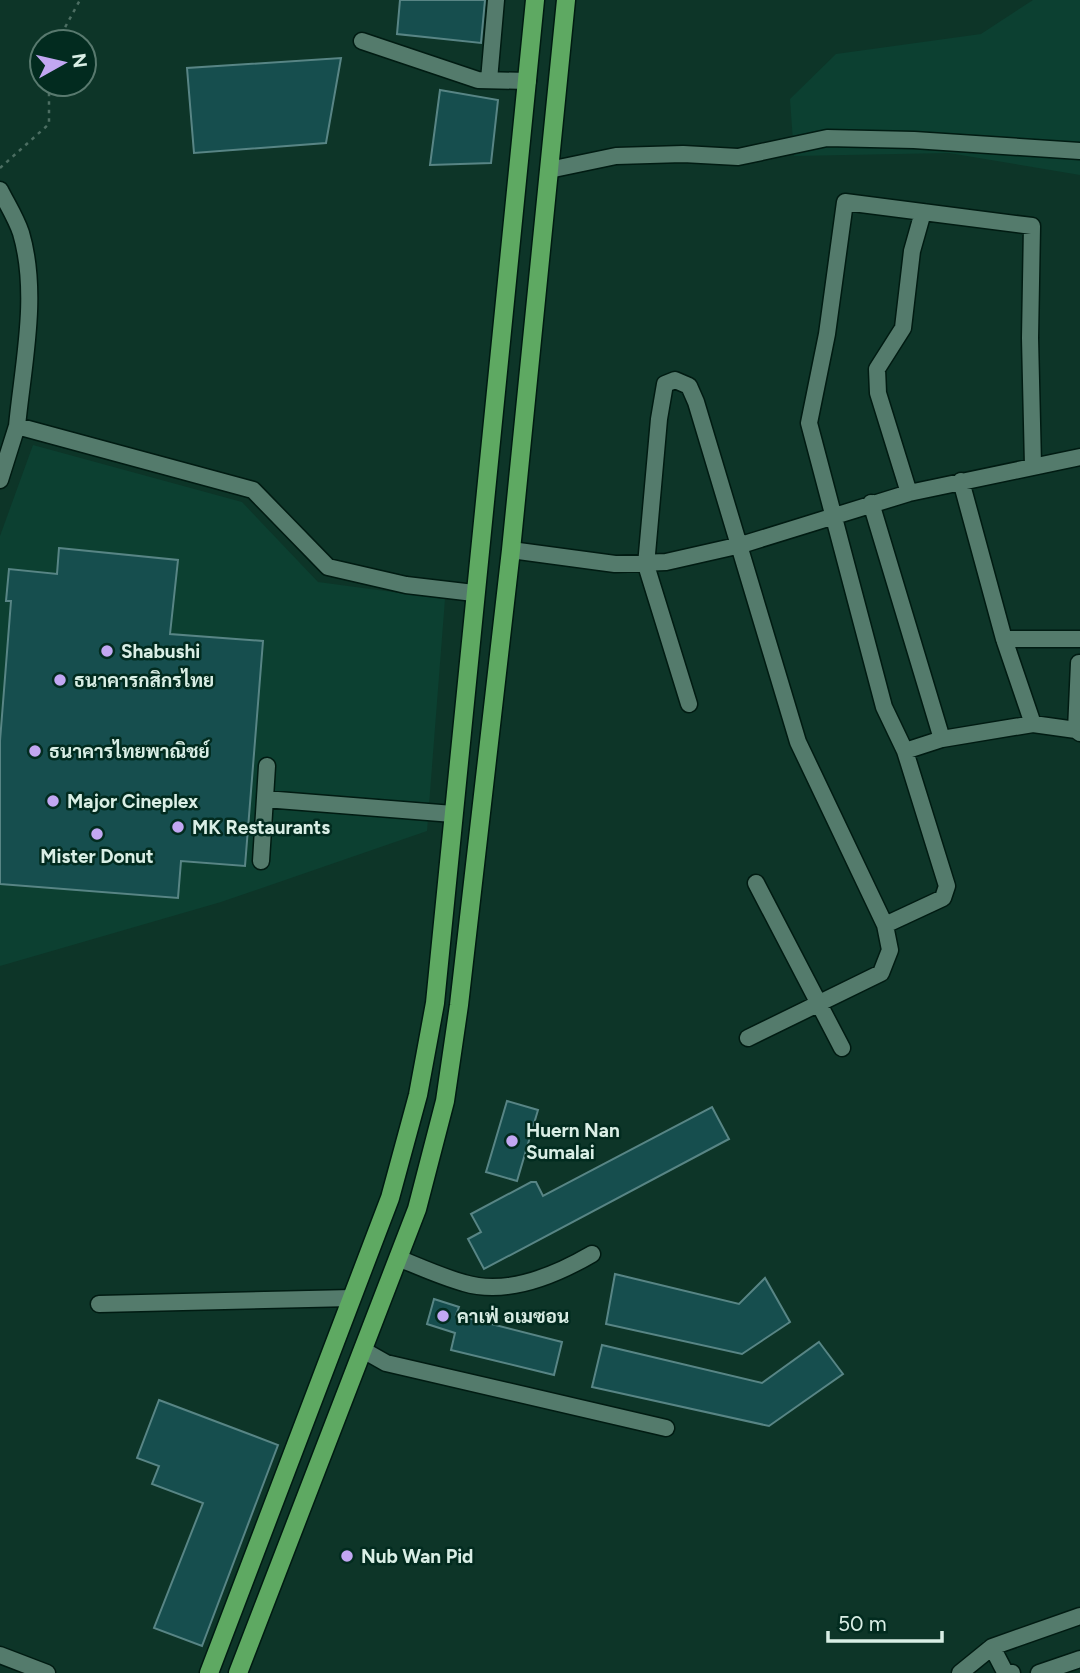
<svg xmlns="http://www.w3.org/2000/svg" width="1080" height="1673" font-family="Figtree,Sarabun,sans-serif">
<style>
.built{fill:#0c4031}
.building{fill:#164e4e;stroke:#588585;stroke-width:2}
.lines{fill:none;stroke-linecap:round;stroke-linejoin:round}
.minor-casing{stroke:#001b12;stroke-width:19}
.major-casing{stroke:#001b12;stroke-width:21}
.path{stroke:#4c6e62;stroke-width:2.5;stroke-dasharray:3.5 5;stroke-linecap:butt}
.minor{stroke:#547b6c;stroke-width:16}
.major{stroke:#5ea962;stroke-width:18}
.poi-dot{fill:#c2a7f2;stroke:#022b1f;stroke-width:2.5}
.labels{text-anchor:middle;stroke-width:5;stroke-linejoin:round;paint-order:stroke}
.poi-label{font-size:19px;font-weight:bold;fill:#d9eee5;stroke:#022b1f;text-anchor:start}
</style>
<rect width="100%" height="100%" fill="#0d3528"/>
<!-- built -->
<path class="built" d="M1033,0H1080V175L949,153L794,156L790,99L836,54L981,34Z
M33,445L242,502L318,582L445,599L427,831L221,902L0,966V536Z"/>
<!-- building -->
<path class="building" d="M400,0H485L481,43L397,34Z
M341,58L326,143L194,153L187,68Z
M440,90L498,100L491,163L430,165Z
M59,548L178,560L170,634L263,641L245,866L181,861L178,898L0,884V741L11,601H6L9,569L57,574Z
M507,1101L538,1110L517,1181L486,1172Z
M712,1107L729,1139L484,1269L468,1239L481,1232L471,1214L531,1182H536L543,1196Z
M615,1274L739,1304L765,1278L790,1322L742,1354L606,1324Z
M434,1299L459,1307L456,1315L562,1342L554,1375L451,1350L455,1333L427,1324Z
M819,1342L843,1374L769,1426L592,1387L602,1345L762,1383Z
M159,1400L278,1445L202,1646L154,1628L203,1503L152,1484L159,1466L137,1458Z"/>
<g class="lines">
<defs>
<path id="minor" d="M362,41L478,80L528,81
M489,80L496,0
M549,170L616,156L683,154L738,157L827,138L914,140L1080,151
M0,190C7,204 16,218 21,233C39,294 23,364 17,426
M0,480L17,426L253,490L328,567L406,585L474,593
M909,493L878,393L877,369L903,328L912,251L923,212
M871,503L942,739
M511,550L615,564L666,562L741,545L909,493L1080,457
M1004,639H1080
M1079,663L1076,730L1080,733
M689,704L646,565L659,419L665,384L675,380L689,386L696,402L798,742L885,925L943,898L947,886L905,751L884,707L809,423L827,334L845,202L1032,226L1030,338L1033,466
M1033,724L1076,730
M905,751L942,739L1033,724L1004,639L961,481
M265,799L453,814
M261,861L267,766
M756,883L842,1048
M748,1038L881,973L890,950L885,925
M398,1258C420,1267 442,1277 464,1283C507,1296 556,1275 592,1254
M99,1304L352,1298
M363,1350L386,1363L666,1428
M992,1647L1005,1672L1012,1673
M0,1655L47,1673
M960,1673L992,1647L1080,1616
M1039,1673L1080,1659"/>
<path id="major" d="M209,1673L390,1198L418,1095L435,1003L535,0
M238,1673L417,1209L445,1101L459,1005L511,550L566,0"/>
</defs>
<!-- minor casing -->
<use href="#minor" class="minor-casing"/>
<!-- major casing -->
<use href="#major" class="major-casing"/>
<!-- path -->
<path class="path" d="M57,42L80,0
M0,168L49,124V84"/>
<!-- minor -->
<use href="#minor" class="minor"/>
<!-- major -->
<use href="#major" class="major"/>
</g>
<!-- markers -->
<g class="poi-dot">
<circle cx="107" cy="651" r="7"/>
<circle cx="60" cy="680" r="7"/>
<circle cx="35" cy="751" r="7"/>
<circle cx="53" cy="801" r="7"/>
<circle cx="178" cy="827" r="7"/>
<circle cx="97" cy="834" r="7"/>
<circle cx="512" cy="1141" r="7"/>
<circle cx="443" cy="1316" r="7"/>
<circle cx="347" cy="1556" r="7"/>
</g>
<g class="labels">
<!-- poi labels -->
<g class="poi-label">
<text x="121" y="658">Shabushi</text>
<text x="74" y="687">ธนาคารกสิกรไทย</text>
<text x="49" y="758">ธนาคารไทยพาณิชย์</text>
<text x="67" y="808">Major Cineplex</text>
<text x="192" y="834">MK Restaurants</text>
<text x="97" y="863" text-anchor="middle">Mister Donut</text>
<text x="526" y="1137">Huern Nan<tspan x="526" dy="22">Sumalai</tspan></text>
<text x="457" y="1323">คาเฟ่ อเมซอน</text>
<text x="361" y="1563">Nub Wan Pid</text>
</g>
</g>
<!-- north arrow -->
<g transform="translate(63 63) rotate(82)"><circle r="33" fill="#022b1f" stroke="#58796e" stroke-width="2"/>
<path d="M0-5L12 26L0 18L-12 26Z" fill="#c2a7f2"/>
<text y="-10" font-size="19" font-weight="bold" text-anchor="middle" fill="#d9eee5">N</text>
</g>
<!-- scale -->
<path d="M828 1631v10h114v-10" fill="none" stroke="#d9eee5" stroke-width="3.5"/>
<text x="838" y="1631" font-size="21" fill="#d9eee5" stroke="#022b1f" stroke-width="5" paint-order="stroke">50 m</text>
</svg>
